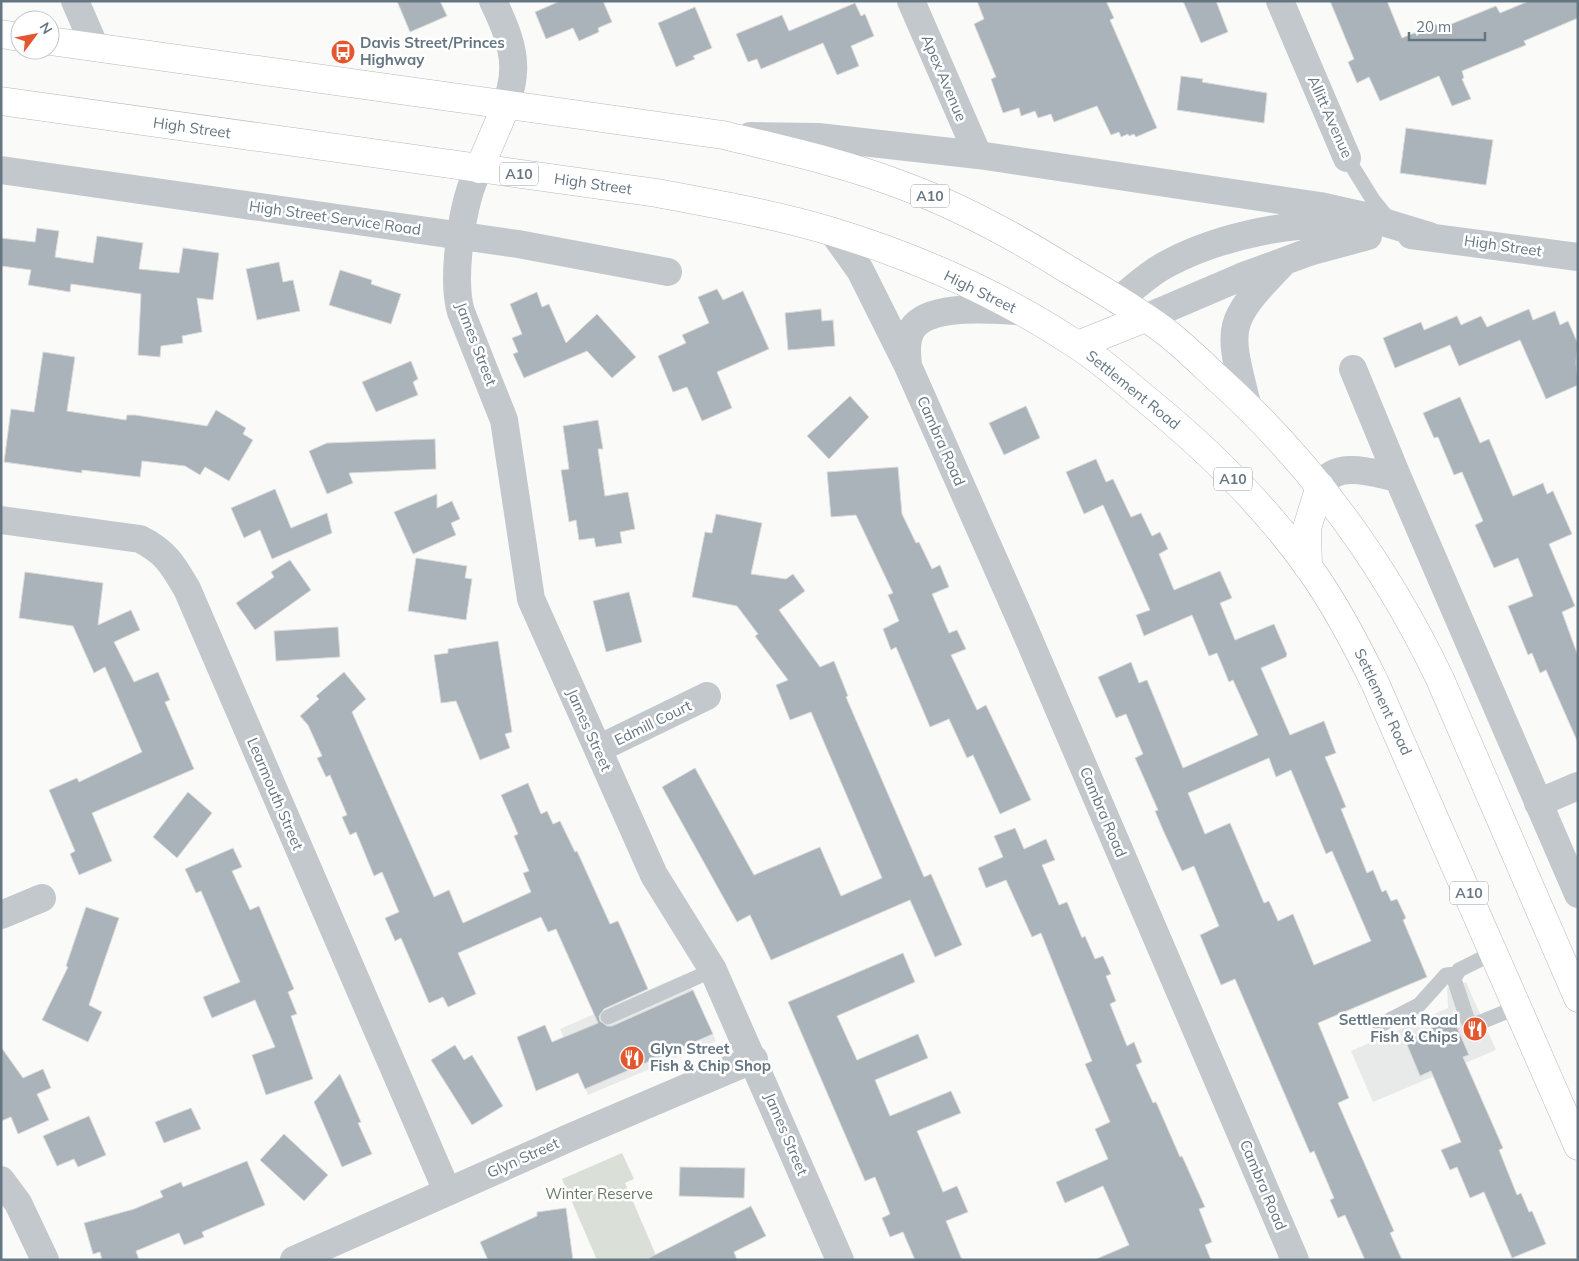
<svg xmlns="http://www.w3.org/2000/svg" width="1579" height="1261" font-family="Mulish,sans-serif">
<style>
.built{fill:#e8e9e9}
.green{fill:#dadfd7}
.building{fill:#aab3b9;stroke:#dcdcda;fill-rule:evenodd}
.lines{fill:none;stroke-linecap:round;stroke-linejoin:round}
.trunk-casing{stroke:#b4b9bd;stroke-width:29}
.service{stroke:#c3c8cc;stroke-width:15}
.minor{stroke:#c3c8cc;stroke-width:28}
.tertiary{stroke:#c3c8cc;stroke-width:28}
.trunk{stroke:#fff;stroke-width:28}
.labels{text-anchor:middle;stroke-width:5;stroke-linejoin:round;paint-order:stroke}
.shield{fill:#fff;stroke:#939fa8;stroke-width:1}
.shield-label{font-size:14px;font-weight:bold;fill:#657683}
.poi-label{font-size:15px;font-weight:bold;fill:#657683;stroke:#fff;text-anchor:start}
.street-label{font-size:15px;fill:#657683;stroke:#fff}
.park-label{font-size:15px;fill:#687a64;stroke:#fff}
</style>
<rect width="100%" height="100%" fill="#fafaf8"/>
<!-- built -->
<path class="built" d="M685,974L716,1041L588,1095L560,1029Z
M1466,982L1496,1050L1373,1102L1351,1051L1448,1008L1447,988Z"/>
<!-- green -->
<path class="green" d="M622,1153L634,1179L625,1183L658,1260H597L562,1179Z"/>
<!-- building -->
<path class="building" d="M397,1H440L447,16L410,32Z
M560,1H603L612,22L598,28L599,32L579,41L573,28L546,39L535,12Z
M977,1H1106L1114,18L1110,20L1157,128L1136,137L1134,134L1129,136L1128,134L1121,137L1119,132L1111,135L1097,106L1054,122L1051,114L1038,118L1035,111L1021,116L1019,108L1003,113L991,79L996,77L974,24L984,19Z
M1183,1H1216L1228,32L1201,43Z
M1330,1H1387L1402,38L1436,24L1439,29L1496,6L1500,13L1529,1H1578V18L1524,41L1526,45L1462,71L1464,78L1462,79L1471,99L1452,106L1439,76L1380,101L1369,77L1357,83L1348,62L1354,59Z
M855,3L861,16L865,14L874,36L851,46L859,66L837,75L823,43L761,69L757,59L748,62L736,34L782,15L789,31Z
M695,7L712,48L693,56L695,59L676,67L658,23Z
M1181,76L1203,79L1202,82L1267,93L1264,123L1177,110Z
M1406,128L1493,140L1486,185L1400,173Z
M37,228L59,231L55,257L93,263L97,236L143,243L139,269L179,273L183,248L219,253L213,300L197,298L202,332L182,336L183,343L161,346L160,357L138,355L141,294L71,284L70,292L28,285L31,270L1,266V238L35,242Z
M279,262L283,282L293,280L300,311L257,320L246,269Z
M340,270L372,280L371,284L401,294L391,324L329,305Z
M717,289L723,300L743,291L769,349L717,372L732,408L702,421L687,387L673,392L658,356L686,343L682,335L709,323L698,297Z
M537,292L542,307L549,304L566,343L597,314L636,357L612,378L587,351L524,378L513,354L518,352L512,338L522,334L510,304Z
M821,309L822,321L833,320L835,346L788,350L785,313Z
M1529,309L1533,320L1555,311L1560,325L1568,321L1578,344L1576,362L1578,385L1546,399L1520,340L1459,366L1450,345L1395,368L1383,338L1421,322L1424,330L1457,316L1461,325L1481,316L1487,327Z
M43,352L75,357L67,411L126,420L127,415H135L207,426L216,410L246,428L243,434L253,440L229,481L205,467L200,475L185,466L142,461L140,477L82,470V473L4,462L11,409L34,412Z
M411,361L418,379L413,382L418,395L376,412L362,382Z
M850,396L869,417L829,459L807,436Z
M1460,397L1480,443L1489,439L1513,496L1543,483L1547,494L1553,491L1572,534L1549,544L1575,606L1562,612L1578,656V743L1546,670L1540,673L1532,653L1528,655L1508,606L1533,596L1518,558L1494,568L1475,525L1483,521L1462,472L1454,475L1438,437L1434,438L1423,413Z
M1026,406L1040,438L1004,455L989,423Z
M598,420L603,449H598L605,496L628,492L635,529L620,532L622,543L596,547L594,538L579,540L576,520L569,522L561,470L569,469L563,426Z
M435,439L436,469L349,473L353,483L327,494L309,451L327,443Z
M1096,459L1106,482L1113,479L1131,517L1141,513L1152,536L1160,532L1168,549L1159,554L1174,590L1220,571L1232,598L1220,603L1235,640L1274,624L1287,654L1286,657L1261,668L1290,735L1324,721L1336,753L1325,757L1346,807L1341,809L1367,873L1373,870L1382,892L1386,890L1391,901L1397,899L1406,918L1403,920L1427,977L1318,1023L1349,1098L1338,1103L1394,1231L1390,1233L1402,1260H1365L1345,1215L1338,1218L1330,1200L1334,1198L1314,1151L1310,1153L1235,979L1221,985L1200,935L1219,926L1194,866L1182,871L1163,830L1155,811L1158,810L1135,758L1143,754L1126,714L1116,718L1098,677L1131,662L1139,683L1147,680L1183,768L1258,735L1233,680L1229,682L1217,653L1209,656L1192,615L1144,636L1136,615L1150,610L1103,505L1084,514L1066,472ZM1269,758L1276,777L1291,770L1326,854L1332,851L1371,941L1314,965L1293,914L1278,921L1269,901L1264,903L1230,823L1205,834L1188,793Z
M898,467L902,514L916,543L919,542L932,569L940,565L949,587L932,594L949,633L957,630L966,649L951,655L977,710L986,705L1031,800L1000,814L973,755L967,758L949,719L930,727L896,647L891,650L883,629L899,621L888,595L893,593L856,515L831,517L827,472Z
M275,489L291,528L327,513L332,533L272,559L260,530L244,538L231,508Z
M437,494V508L452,501L460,519L451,523L456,535L413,554L394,512Z
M716,514L762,523L751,574L786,579L793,574L805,591L779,610L820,667L834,661L848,696L846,697L924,877L931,874L962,945L935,957L910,900L771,960L750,915L737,922L662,787L695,768L754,875L820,847L841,896L882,878L811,712L790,720L776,685L788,680L755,636L758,634L737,606L692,597L705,532L712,533Z
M416,558L467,566L465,578L472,579L466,620L408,611Z
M290,560L311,590L255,630L236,603L274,577L271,572Z
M25,572L103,583L98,625L131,610L140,630L114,642L134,682L158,672L170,700L165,702L194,769L92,813L112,861L79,875L70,854L75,851L49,790L77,778L79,782L142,752L105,667L94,673L73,626L19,618Z
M629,592L642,642L606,652L593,601Z
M338,627L340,657L276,661L274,631Z
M498,641L512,732L505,734L510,748L480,760L456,701L441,703L434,655L448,653V649Z
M344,672L366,699L352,712L434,897L449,890L463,923L531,892L523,873L529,871L514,836L518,834L501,795L528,783L541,814L547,811L553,824L560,821L575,852L577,851L610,924L618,921L648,989L604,1009L599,1016L600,1021L607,1026H612L693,990L713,1034L585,1089L578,1073L536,1091L517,1037L545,1025L552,1042L598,1023L556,929L548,932L541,917L458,953L476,994L448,1007L443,997L429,1003L401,938L395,941L385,918L399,912L382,872L374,876L356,832L350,835L342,817L347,815L330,775L326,777L317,758L322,756L308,725L300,716L319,699L316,696Z
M188,792L212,813L177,858L153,837Z
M1015,828L1024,849L1046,839L1055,860L1042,865L1059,905L1067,902L1082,938L1085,936L1095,959L1103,956L1111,974L1106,976L1116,1001L1110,1004L1127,1046L1134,1042L1142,1062L1136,1065L1153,1103L1156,1102L1180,1157L1182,1156L1205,1207L1199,1209L1212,1242L1205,1245L1211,1260H1094L1129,1245L1103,1186L1065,1203L1056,1182L1108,1159L1095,1129L1110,1122L1085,1064L1092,1061L1041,933L1032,937L1006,880L986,888L978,868L1003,857L994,836Z
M233,848L242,867L232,871L250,910L259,906L294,989L288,992L297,1014L291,1016L313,1079L266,1095L252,1055L275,1047L255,1000L212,1018L203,997L240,982L201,891L196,893L185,869Z
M86,907L119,918L89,1005L102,1012L88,1042L42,1020L68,967L66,966Z
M903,953L915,982L837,1016L857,1060L918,1034L928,1058L875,1080L890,1116L951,1091L961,1113L917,1131L943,1192L957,1186L968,1212L946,1221L962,1260H915L903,1232L890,1237L882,1218L890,1214L875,1177L865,1181L788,1002Z
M1453,1018L1469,1055L1463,1057L1503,1148L1499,1150L1517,1195L1521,1193L1529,1212L1532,1211L1546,1244L1512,1258L1484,1192L1470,1198L1457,1167L1450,1170L1441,1150L1461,1142L1431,1071L1420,1076L1405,1040Z
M455,1045L464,1060L472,1055L503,1106L472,1125L431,1060Z
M1,1047L23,1078L43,1069L51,1088L37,1094L49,1120L18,1134L11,1117L1,1121Z
M340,1074L361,1122L358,1123L372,1154L342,1167L314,1102Z
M191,1108L201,1129L164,1143L155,1122Z
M89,1116L106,1155L78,1167L74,1159L57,1166L43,1136Z
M284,1134L328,1175L304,1201L260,1160Z
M247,1161L265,1205L202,1232L204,1237L184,1245L179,1233L136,1251L139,1260H102L100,1252L93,1254L84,1223L134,1209L163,1197L160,1191L181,1182L183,1187Z
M680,1167L745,1168L744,1198L679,1196Z
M751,1206L766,1236L734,1252L737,1260H645Z
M566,1208L573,1260H488L480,1242L537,1216V1212Z"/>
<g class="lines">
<defs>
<path id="trunk" d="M1,34L20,37
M50,41L723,135C785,150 845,163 904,186C961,207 1016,237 1067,269C1099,288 1132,307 1162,329C1181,343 1198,360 1215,376C1310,461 1385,564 1440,679L1578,998
M1,101L657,193C715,204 773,214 830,231C916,257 1003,296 1077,345C1100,360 1121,378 1142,396C1204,446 1263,503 1310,569C1335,604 1356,644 1375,683L1578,1146
M479,169L506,106
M1078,345L1145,318
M1308,567L1307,528L1320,486"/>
</defs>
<!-- trunk casing -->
<use href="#trunk" class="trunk-casing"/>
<!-- service -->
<path class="service" d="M1347,158L1373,200L1390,221
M1495,952L1459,970L1454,979L1468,1021L1476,1024L1518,1007
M608,1017L713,970
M1380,1025L1419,1005L1446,975L1457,974"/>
<!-- minor -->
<path class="minor" d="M75,1L95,47
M493,1C503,22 515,48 513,72C513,83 509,95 506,106
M911,1L978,155
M1280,1L1347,158
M479,169C462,200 451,278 461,312L504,420L531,599L654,875L713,970L840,1260
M1,170L518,244L668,272
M832,231L860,270L908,366L1021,621L1295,1260
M908,366C907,354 905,340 912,329C929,303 992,310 1019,311
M1353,369L1398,478L1578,894
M1320,486C1337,459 1373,473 1398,478
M1,520L140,539C166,552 173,565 187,589L447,1191
M598,749L707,696
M1538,803L1578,786
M1,915L42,898
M1,1180L18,1203L45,1260
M294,1260L571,1137L754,1059"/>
<!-- tertiary -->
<path class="tertiary" d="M750,136L818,137L978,155L1320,206L1360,215L1429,236
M1411,235L1578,257
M1118,301C1134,288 1149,273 1167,264C1217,237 1299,218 1356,227
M1145,318L1241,277L1309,252L1368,236
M1247,404C1228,327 1224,324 1281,265"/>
<!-- trunk -->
<use href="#trunk" class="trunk"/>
</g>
<!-- icons -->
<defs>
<symbol id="bus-disc" viewBox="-11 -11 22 22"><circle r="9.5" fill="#e4572e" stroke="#fff"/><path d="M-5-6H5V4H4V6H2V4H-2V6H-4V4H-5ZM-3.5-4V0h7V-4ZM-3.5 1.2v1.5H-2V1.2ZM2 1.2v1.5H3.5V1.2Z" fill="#fff"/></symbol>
<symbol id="restaurant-disc" viewBox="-11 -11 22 22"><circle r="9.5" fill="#e4572e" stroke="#fff"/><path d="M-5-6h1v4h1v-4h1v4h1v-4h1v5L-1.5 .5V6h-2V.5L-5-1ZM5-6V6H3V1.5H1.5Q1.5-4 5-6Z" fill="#fff"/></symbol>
</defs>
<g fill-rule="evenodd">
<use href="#bus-disc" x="329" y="38" width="28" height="28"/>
<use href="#restaurant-disc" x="1461" y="1015" width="28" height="28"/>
<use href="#restaurant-disc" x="618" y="1044" width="28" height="28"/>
</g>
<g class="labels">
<!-- shield labels -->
<g class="shield">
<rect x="500" y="162.5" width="38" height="23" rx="4"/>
<rect x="911" y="184.5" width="38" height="23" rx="4"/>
<rect x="1214" y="467.5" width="38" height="23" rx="4"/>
<rect x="1450" y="881.5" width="38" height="23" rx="4"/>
</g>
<g class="shield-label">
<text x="519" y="179">A10</text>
<text x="930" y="201">A10</text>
<text x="1233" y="484">A10</text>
<text x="1469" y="898">A10</text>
</g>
<!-- poi labels -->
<g class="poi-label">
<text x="360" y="48">Davis Street/Princes<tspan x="360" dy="17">Highway</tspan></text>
<text x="1458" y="1025" text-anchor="end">Settlement Road<tspan x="1458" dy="17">Fish &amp; Chips</tspan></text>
<text x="650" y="1054">Glyn Street<tspan x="650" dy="17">Fish &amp; Chip Shop</tspan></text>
</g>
<!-- street labels -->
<g class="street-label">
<text transform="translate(944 78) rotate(67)" y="5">Apex Avenue</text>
<text transform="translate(1330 117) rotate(66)" y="5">Allitt Avenue</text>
<text transform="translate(192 128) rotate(8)" y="5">High Street</text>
<text transform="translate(593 184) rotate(8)" y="5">High Street</text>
<text transform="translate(335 218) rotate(8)" y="5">High Street Service Road</text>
<text transform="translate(1503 246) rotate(8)" y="5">High Street</text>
<text transform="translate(980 292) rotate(26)" y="5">High Street</text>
<text transform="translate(476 344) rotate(69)" y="5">James Street</text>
<text transform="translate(1133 390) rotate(39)" y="5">Settlement Road</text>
<text transform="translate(941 441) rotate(66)" y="5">Cambra Road</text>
<text transform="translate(1383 702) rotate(65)" y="5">Settlement Road</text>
<text transform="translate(653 723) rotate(-26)" y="5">Edmill Court</text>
<text transform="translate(589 730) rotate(66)" y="5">James Street</text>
<text transform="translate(275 794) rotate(67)" y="5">Learmouth Street</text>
<text transform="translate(1103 812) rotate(67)" y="5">Cambra Road</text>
<text transform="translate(786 1134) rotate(67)" y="5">James Street</text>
<text transform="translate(523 1158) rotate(-24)" y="5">Glyn Street</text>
<text transform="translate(1263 1185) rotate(67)" y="5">Cambra Road</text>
</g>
<!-- park labels -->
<g class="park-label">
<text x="599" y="1199">Winter Reserve</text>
</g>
</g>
<!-- border -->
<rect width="1579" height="1261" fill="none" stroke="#657683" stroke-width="5"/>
<!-- north arrow -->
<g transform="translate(35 35) rotate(58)"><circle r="24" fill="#ffffff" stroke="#c1c8cd"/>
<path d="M0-4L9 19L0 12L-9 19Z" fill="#e4572e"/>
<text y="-8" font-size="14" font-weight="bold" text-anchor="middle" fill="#657683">N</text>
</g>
<!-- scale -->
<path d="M1409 32v8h76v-8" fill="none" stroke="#657683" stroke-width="2.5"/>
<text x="1416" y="32" font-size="15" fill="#657683" stroke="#ffffff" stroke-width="4" paint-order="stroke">20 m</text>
</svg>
